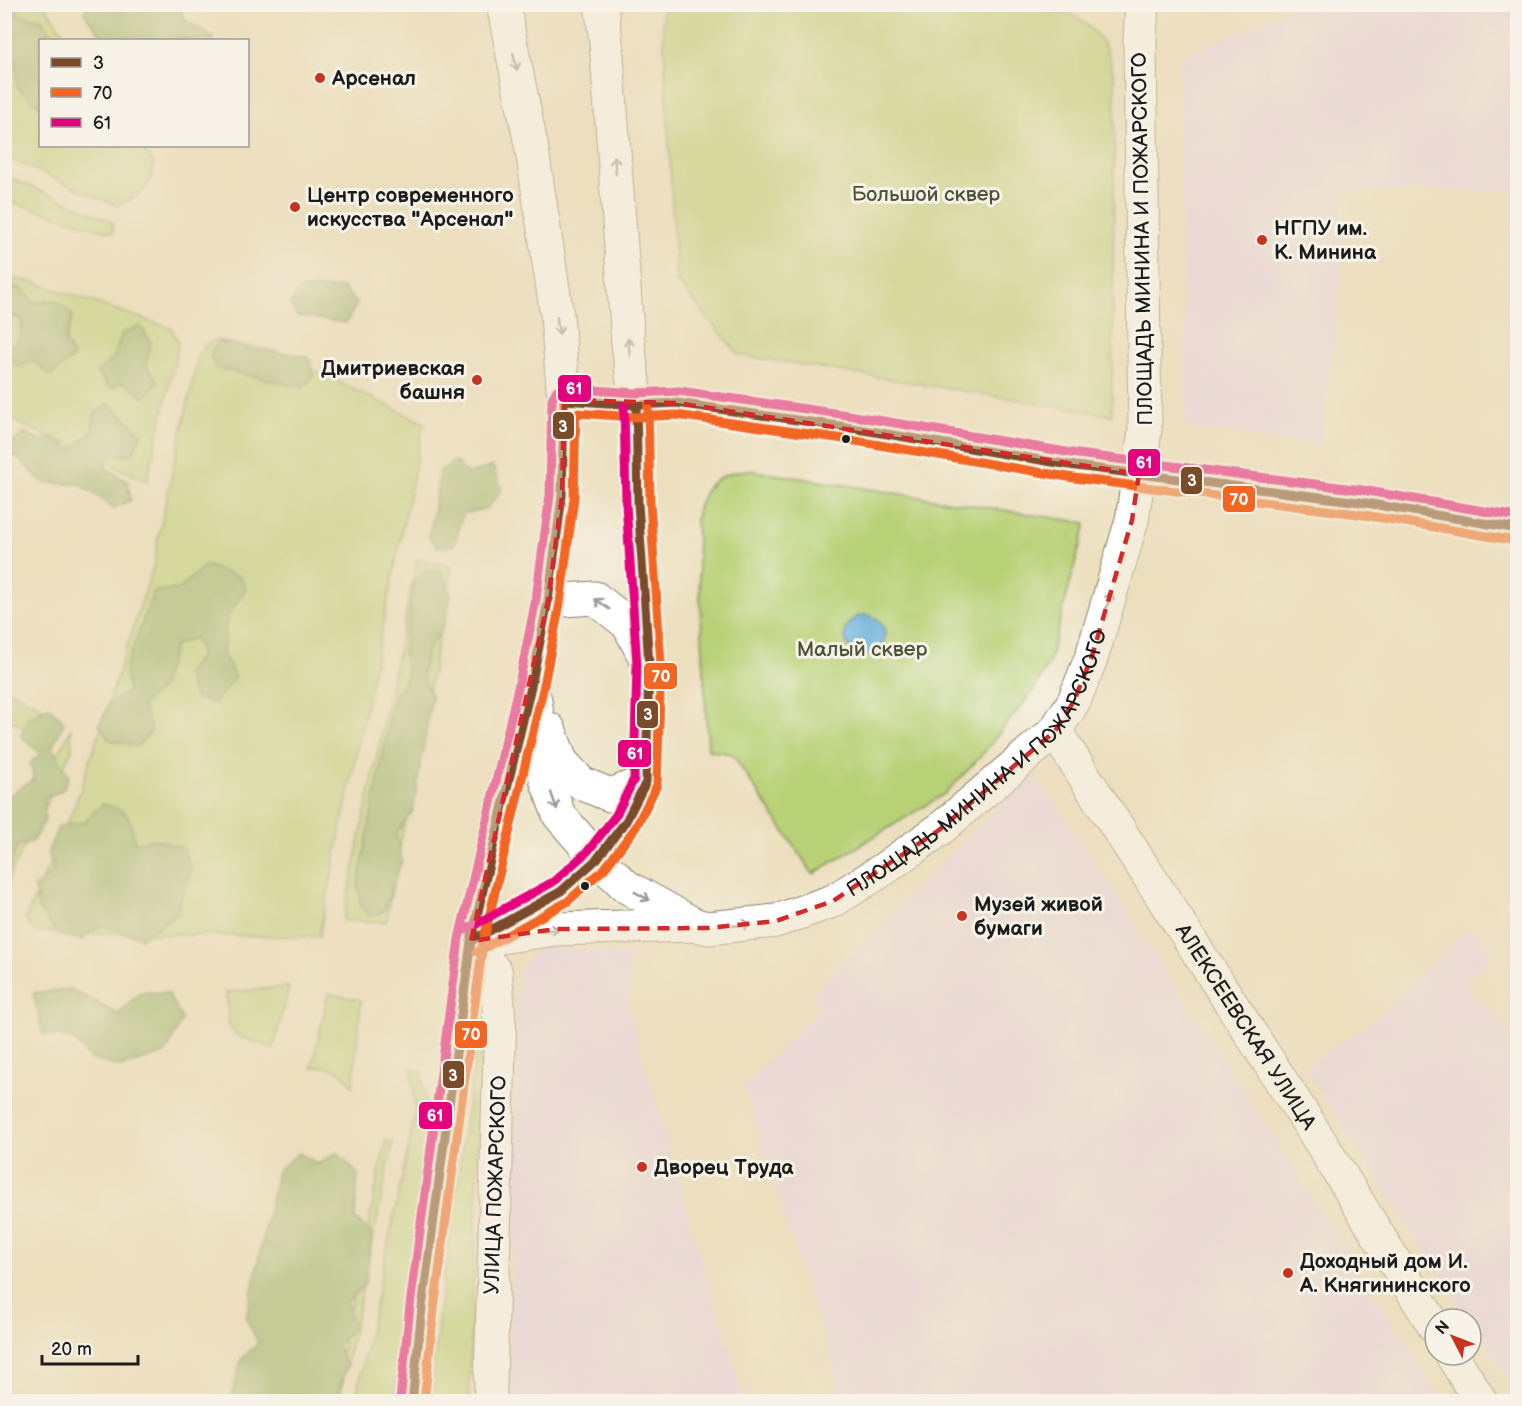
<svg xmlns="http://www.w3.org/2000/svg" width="1522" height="1406" font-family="'Balsamiq Sans',sans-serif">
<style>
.built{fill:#e6d2f0}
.green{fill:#b8d176;stroke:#6a7649;stroke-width:1.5}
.forest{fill:#92b367;stroke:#576842;stroke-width:1.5}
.water{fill:#60add9;stroke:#3e647a;stroke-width:1.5}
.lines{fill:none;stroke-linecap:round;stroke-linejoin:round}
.street-casing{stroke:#847e6c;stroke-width:34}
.secondary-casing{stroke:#847e6c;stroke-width:35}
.street{stroke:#fff;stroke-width:32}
.secondary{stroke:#fff;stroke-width:33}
.bus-1-casing{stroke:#f7f3e8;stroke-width:14}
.bus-2-casing{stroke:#f7f3e8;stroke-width:14}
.bus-3-casing{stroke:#f7f3e8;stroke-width:14}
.bus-1{stroke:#7a4b2a;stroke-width:9}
.bus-2{stroke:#f26522;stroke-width:9}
.bus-3{stroke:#e5007d;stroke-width:9}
.oneway{stroke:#999}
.marked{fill:none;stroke:#d62828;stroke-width:4.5;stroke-dasharray:12 8;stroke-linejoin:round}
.poi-dot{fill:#c8321e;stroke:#f7f3e8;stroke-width:2}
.bus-dot{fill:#1c1c1c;stroke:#f7f3e8;stroke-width:2}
.labels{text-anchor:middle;stroke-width:6;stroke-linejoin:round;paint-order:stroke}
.poi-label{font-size:21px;font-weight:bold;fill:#1c1c1c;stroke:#f7f3e8;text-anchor:start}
.park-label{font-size:21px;fill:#4b5237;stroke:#f7f3e8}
.street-label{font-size:21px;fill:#1c1c1c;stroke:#f7f3e8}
.line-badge{stroke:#f7f3e8;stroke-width:2}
.badge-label{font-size:16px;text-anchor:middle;font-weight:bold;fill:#fff}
</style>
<rect width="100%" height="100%" fill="#f7f3e8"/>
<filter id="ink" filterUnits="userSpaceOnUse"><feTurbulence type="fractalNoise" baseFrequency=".0167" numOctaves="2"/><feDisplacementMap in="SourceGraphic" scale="12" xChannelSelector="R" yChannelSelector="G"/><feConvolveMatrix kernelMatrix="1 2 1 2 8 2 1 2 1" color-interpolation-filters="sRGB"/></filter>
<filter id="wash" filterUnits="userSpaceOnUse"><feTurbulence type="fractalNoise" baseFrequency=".008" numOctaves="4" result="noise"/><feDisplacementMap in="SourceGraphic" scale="24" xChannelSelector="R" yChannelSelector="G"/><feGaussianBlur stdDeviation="1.35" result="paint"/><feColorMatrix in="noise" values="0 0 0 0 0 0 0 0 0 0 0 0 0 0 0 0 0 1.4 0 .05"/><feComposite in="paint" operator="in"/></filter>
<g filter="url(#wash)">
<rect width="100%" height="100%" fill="#ecdfbd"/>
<!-- built -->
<path class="built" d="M1300,5H1518L1517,191L1442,190L1342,192L1340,288L1320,446L1187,427L1178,59Z
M1033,777L1040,780L1296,1171L1442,1401H843L744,1086L820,1008L811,994L1026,779Z
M1470,927L1495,953L1463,983L1517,1039V1393L1471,1319H1469L1304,1067L1369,1025Z
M547,945L630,955L627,1002L699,1252L745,1401L509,1402L519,971L533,951Z"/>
<!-- green -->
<path class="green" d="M5,5H44L69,40H40V146H141L154,164C151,190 139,196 117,206L5,157Z
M971,5L979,6L980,4C1027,4 1077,0 1104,45C1110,55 1112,69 1115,80L1112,415L739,355L676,280L662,5Z
M4,175L113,222V233L5,200Z
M5,278L30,281L171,328L178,341L175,361L147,481L5,417Z
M216,339L303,365L424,423L319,937L37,932L30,927L26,918L77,800L155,561L157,542L198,357L206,344Z
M748,470L1086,523L1049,662L1033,691L980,757L946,793L813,874L732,754L708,750L696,519C702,486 714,474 748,470Z
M417,559L452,566L386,922L343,921Z
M4,688L61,717L50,741L5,718Z
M71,729L72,749L52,793L5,885V857Z
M289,987L273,1049L236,1035L229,1025L226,992Z
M328,993L361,1000L353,1086C342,1070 331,1064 312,1068Z
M476,1045L482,1046L469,1401H430L440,1306Z
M411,1069L422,1072L428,1118L395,1401H355L416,1111Z
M386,1141L393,1142L339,1401L330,1402Z"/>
<!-- forest -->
<path class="forest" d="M4,5H19L16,15L41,19L56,40H40V107L17,87L16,59L5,54Z
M87,5H181L183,19L213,37L214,40H105L84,13Z
M5,285L20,288L34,302L55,300L73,315L65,342L74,357L50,376L35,362L17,367L5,351L20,337L22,319L5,313Z
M343,288L357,304L346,323L297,316L290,304L300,289Z
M140,326L151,342L146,365L158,382L144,398L124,383L110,388L97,373L114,357L122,333Z
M218,342L309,357L313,376L303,388L216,368L210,354Z
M109,404L141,433L133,454L109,455L105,467L128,482L131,500L114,508L80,484L44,483L12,453L13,442L26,432L39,441L52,436L71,451L91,432L95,413Z
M455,461L468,474L493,466L502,489L488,508L463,514L454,546L437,547L429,536L440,471Z
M205,565L240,577L246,589L227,617L223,653L235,677L214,704L195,698L186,673L201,656L195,638L175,645L162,687L142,705L152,731L137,746L109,740L99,724L110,703L128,691L125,668L154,591L179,589Z
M426,570L441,572L451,595L443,628L427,649L422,676L432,696L413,811L396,834L402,860L384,911L371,917L361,907L358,884L394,696L408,676L403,653L414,583Z
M49,707L64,723L52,748L69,776L63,790L44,799L45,820L32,842L17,846L10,868L5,874V840L7,835L5,832C4,796 3,798 34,779L30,763L41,754L21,736L28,717Z
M102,804C129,808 131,819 135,843L155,839L183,848L191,869L176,914L142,938L100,925L83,940L58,935L39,909L34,887L54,871L48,851L59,826L85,822Z
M70,989L118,1014L140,992L168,993L182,1019L166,1053L121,1067L90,1059L72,1038L43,1034L33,993Z
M337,1152L358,1174L355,1218L371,1233L366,1282L347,1302L353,1327L337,1346L347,1366L335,1401H231L241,1360L258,1343L246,1318L277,1171L299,1153L318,1164Z"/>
<!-- water -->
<path class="water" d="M845 635a20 20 0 1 1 40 0a20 20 0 1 1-40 0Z"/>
</g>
<g filter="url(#ink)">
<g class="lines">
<defs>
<path id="street" d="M471,941L496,972L500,1028L490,1402"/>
<g id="secondary">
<path d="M564,400L636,405L677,403L846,427L1076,466L1360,502L1518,529"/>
<path d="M548,601L595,598L628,624L645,657"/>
<path d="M535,700L546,779L559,815L597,859L627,887L695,925"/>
<path d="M549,729L561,761L581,783L610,795L646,782"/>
<path id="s1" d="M1055,731L1311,1127L1435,1327"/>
<path d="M489,931L560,892L597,859L626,821L646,782L649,665L638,503L636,405L628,343L606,42L601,4"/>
<path id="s2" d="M471,941L556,929L695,925L708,928L776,921L833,901L881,871L939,830L1055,731L1074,701L1092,656L1132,520L1145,430L1140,40L1142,4"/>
<path d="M1452,1355L1481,1402"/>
<path d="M412,1402L422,1308L471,941L532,682L548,601L562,496L564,400L557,315L532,150L503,4"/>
</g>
</defs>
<!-- street casing -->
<use href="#street" class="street-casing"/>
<!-- secondary casing -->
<use href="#secondary" class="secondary-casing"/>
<!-- street -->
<use href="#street" class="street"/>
<!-- secondary -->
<use href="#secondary" class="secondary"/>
<defs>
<path id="bus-1" d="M471,941L560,892L597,859L626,821L646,782L649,665L638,503L636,405
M412,1402L422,1308L471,941L532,682L548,601L562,496L564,400L636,405L677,403L846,427L1076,466L1360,502L1518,529"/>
<path id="bus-2" d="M477,952L567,902L605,868L636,827L657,785L661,664L650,502L648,405
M424,1402L434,1309L483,943L544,685L560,603L574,498L576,413L635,417L676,415L844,439L1074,478L1358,514L1516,541"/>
<path id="bus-3" d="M465,930L553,882L588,851L616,815L634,779L637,665L626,504L624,405
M400,1401L410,1306L459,939L520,679L536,599L550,495L552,399L557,390L564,388L636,393L679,391L848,415L1078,454L1362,490L1518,517"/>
</defs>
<!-- bus-1 casing -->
<use href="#bus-1" class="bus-1-casing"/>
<!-- bus-2 casing -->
<use href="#bus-2" class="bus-2-casing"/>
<!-- bus-3 casing -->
<use href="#bus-3" class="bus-3-casing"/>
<!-- bus-1 -->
<use href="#bus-1" class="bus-1"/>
<!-- bus-2 -->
<use href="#bus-2" class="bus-2"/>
<!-- bus-3 -->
<use href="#bus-3" class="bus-3"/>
</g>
<!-- one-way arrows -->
<defs><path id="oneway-shaft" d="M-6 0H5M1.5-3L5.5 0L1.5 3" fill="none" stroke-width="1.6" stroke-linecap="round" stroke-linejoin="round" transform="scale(1.5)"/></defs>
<g class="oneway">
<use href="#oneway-shaft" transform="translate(515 62) rotate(79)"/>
<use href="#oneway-shaft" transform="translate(615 165) rotate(-94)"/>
<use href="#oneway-shaft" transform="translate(558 326) rotate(83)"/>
<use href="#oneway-shaft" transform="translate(629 347) rotate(-96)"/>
<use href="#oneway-shaft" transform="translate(1109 600) rotate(-74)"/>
<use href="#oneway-shaft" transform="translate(602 604) rotate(-145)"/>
<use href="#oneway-shaft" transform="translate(554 801) rotate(71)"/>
<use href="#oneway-shaft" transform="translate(642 896) rotate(29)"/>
<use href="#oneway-shaft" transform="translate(742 925) rotate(-6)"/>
<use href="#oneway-shaft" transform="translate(550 930) rotate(-7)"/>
</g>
</g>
<!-- marked area -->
<path d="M0 0H1522V1406H0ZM564,400L677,403L1139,474L1132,520L1092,656L1074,701L1055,731L939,830L833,901L776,921L708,928L556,929L471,941L548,601L562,496Z" fill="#ecdfbd" fill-opacity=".55" fill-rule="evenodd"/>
<path class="marked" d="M564,400L677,403L1139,474L1132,520L1092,656L1074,701L1055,731L939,830L833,901L776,921L708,928L556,929L471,941L548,601L562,496Z"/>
<!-- markers -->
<g class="poi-dot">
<circle cx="320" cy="78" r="6"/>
<circle cx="295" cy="207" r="6"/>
<circle cx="1262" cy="240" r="6"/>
<circle cx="477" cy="380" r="6"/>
<circle cx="962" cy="916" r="6"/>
<circle cx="642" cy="1167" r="6"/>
<circle cx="1288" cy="1273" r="6"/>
</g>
<g class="bus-dot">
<circle cx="846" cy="439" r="5"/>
<circle cx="585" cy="886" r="5"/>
</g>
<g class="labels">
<!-- poi labels -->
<g class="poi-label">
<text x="332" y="85">Арсенал</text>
<text x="307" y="202">Центр современного<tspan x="307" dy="24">искусства "Арсенал"</tspan></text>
<text x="1274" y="235">НГПУ им.<tspan x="1274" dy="24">К. Минина</tspan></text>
<text x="465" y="375" text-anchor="end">Дмитриевская<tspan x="465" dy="24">башня</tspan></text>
<text x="974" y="911">Музей живой<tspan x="974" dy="24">бумаги</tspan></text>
<text x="654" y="1174">Дворец Труда</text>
<text x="1300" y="1268">Доходный дом И.<tspan x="1300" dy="24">А. Княгининского</tspan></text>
</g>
<!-- park labels -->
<g class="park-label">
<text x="926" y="201">Большой сквер</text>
<text x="862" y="656">Малый сквер</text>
</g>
<!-- street labels -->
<g class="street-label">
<text transform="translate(1142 239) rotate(-91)" y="7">ПЛОЩАДЬ МИНИНА И ПОЖАРСКОГО</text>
<text dy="7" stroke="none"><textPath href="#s2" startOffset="572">ПЛОЩАДЬ МИНИНА И ПОЖАРСКОГО</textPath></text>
<text dy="7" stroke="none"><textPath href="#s1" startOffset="352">АЛЕКСЕЕВСКАЯ УЛИЦА</textPath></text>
<text transform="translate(495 1185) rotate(-88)" y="7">УЛИЦА ПОЖАРСКОГО</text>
</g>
</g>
<g class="line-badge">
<rect x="557" y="374" width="35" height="29" rx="6" fill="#e5007d"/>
<rect x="552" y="411" width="23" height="29" rx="6" fill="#7a4b2a"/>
<rect x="1127" y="448" width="34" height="29" rx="6" fill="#e5007d"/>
<rect x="1180" y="466" width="23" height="29" rx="6" fill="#7a4b2a"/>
<rect x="1222" y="485" width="34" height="28" rx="6" fill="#f26522"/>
<rect x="643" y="662" width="35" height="28" rx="6" fill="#f26522"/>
<rect x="636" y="700" width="23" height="29" rx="6" fill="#7a4b2a"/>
<rect x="617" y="739" width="35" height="29" rx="6" fill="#e5007d"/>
<rect x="454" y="1020" width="34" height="29" rx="6" fill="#f26522"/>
<rect x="442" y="1060" width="23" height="29" rx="6" fill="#7a4b2a"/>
<rect x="418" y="1101" width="35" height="29" rx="6" fill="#e5007d"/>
</g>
<g class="badge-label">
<text x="574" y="394">61</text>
<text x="563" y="432">3</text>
<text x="1144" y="468">61</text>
<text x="1192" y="486">3</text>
<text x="1239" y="505">70</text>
<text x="661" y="682">70</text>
<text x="648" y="720">3</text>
<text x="635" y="759">61</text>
<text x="471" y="1040">70</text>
<text x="453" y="1081">3</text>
<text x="435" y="1121">61</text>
</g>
<!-- margin -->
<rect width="1522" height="1406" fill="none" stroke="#f7f3e8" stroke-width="24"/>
<!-- legend -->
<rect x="39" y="39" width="210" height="108" fill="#f7f3e8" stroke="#9f9d96" stroke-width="1.5"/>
<rect x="51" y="58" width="30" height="9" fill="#7a4b2a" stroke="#9f9d96" stroke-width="1.5"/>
<text x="93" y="69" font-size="18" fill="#1c1c1c">3</text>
<rect x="51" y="88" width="30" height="9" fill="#f26522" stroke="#9f9d96" stroke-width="1.5"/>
<text x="93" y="99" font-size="18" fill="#1c1c1c">70</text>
<rect x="51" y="118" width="30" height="9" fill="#e5007d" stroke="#9f9d96" stroke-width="1.5"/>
<text x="93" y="129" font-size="18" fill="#1c1c1c">61</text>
<!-- north arrow -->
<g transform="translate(1453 1337) rotate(312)"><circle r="28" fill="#f7f3e8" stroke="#9f9d96" stroke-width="1.5"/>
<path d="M0-4.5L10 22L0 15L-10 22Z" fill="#c8321e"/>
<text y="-9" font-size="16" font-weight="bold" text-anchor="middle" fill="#1c1c1c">N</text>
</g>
<!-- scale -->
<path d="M42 1355v9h96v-9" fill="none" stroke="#1c1c1c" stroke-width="3"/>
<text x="51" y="1355" font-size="18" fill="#1c1c1c" stroke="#f7f3e8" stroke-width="4.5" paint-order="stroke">20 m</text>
</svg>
